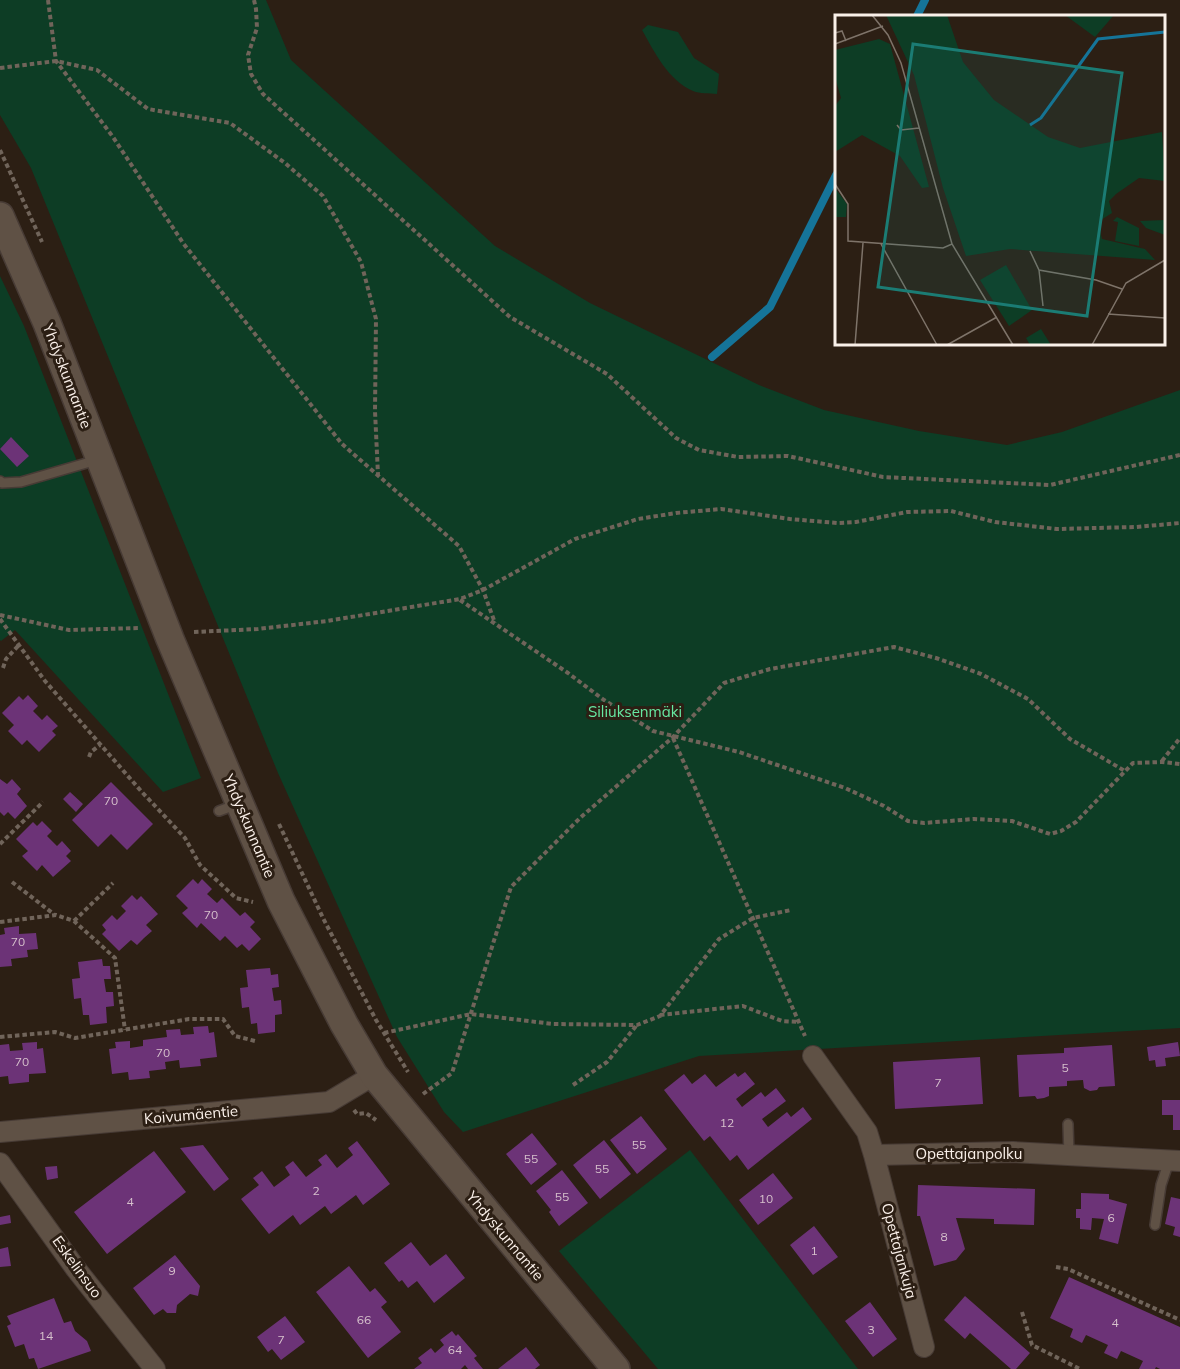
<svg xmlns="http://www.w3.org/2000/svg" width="1180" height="1369" font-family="Mulish,sans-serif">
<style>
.green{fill:#0d3d25}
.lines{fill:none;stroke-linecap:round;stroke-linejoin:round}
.stream{stroke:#157499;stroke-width:8}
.building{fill:#6c3377}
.service-casing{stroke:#473b35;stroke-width:12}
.minor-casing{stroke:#473b35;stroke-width:22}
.secondary-casing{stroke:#473b35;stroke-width:30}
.path{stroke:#70645a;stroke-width:4;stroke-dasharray:4.5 3;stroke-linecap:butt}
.service{stroke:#5f5145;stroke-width:9}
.minor{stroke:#5f5145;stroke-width:20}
.secondary{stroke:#5f5145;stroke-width:27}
.labels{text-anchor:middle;stroke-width:6;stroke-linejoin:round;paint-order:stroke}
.number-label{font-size:12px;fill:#d6c1cc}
.street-label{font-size:15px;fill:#faf0e9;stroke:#2c1f14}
.park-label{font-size:15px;fill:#66e9a2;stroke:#2c1f14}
.inset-river{fill:none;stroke:#157499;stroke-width:3}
.inset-road{fill:none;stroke:#7e7369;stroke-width:1.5}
.view{fill:#1b7c74;fill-opacity:0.15;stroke:#1b7c74;stroke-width:3}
.inset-edge{fill:none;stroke:#faf0e9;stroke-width:3}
</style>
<rect width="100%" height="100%" fill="#2c1f14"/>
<!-- green -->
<path class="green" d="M0,0H266L291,60L495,246L590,303L759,385L824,410L919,431L1007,445L1062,432L1180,390V1028L699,1056L463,1132L444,1112L397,1037L278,773L31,168L0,115Z
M648,25L678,32L694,58L719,74L717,94C709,93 700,94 693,91C668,80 655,53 642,30Z
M0,276L24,326L201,778L163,792L15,630L1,641L0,640Z
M690,1150L858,1369H658L559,1251Z"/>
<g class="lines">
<!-- stream -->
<path class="stream" d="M917,16L925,0
M712,357L770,307L836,175"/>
</g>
<!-- building -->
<path class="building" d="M11,437L29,456L17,467L0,449Z
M28,695L38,706L33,711L42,720L47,715L58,726L52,731L56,735L39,752L27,740L22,745L8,731L14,725L2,713L19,696L23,700Z
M0,779L7,784L12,779L21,789L17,794L27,806L15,819L8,812L4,816L0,812Z
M111,782L153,824L127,850L111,834L98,847L72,820Z
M70,792L83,804L76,812L63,799Z
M42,821L52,831L47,836L57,846L62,841L71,851L66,856L71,861L53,877L42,865L37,871L22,856L28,851L16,839L33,822L37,826Z
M193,879L198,884L202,879L212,889L207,894L217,903L222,898L240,916L245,912L255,922L250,927L261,939L249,951L242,944L237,948L225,936L220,941L201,923L197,928L182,913L188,908L176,896Z
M132,895L137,900L141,896L158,914L146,925L152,931L144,938L137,945L131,940L119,951L102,934L106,930L102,925L112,915L117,920L126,911L121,906Z
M19,926V934L36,933L38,949L27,950L28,957L11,959L12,966L0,967V935L5,934L4,928Z
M102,959L103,966H110L111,979H104L106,992H113L114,1006L106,1007L107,1023L90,1025L89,1015H83L81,998L74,999L72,979L80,978L78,962Z
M270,968L271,975L278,974L279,987L272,988L274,1001L281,1000L282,1014L275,1015V1032L258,1034L257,1023L251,1024L249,1007L242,1008L240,988L248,987L246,970Z
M208,1026L209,1033L214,1032L217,1057L200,1059L201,1066L180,1068L179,1060L165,1062L166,1069L149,1071L150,1078L129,1080L128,1072L112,1074L109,1049L116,1048L115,1042L130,1041V1048L143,1046V1040L167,1037L166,1030L180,1029L181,1035L194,1034L193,1027Z
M37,1042V1049L43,1048L46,1073L29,1074V1082L9,1084L8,1076L0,1077V1045L9,1044L10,1051L23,1050L22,1043Z
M1178,1042L1180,1056L1165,1058L1166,1066L1156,1067L1155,1060L1149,1061L1147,1047Z
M1112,1045L1115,1086L1099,1087L1097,1090L1090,1091L1084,1088L1083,1080L1067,1081V1086L1049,1087V1096L1044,1098L1037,1099L1035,1096L1019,1097L1017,1055L1064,1053V1048Z
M980,1057L983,1104L895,1109L893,1062Z
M745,1072L755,1084L736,1099L742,1107L761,1092L765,1097L776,1088L786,1101L762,1119L768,1127L787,1112L791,1117L803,1107L812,1119L748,1170L737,1155L730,1161L710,1136L704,1141L664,1090L684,1074L692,1084L705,1074L716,1087L735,1073L738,1077Z
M1162,1100H1180V1130H1173V1115H1162Z
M641,1116L667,1149L637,1174L610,1140Z
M532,1133L557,1164L531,1185L506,1154Z
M604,1140L631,1174L600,1199L573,1165Z
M357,1141L390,1184L363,1205L356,1195L331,1214L325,1206L300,1225L293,1215L269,1234L241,1199L259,1185L253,1178L262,1171L274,1187L290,1175L285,1167L293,1161L306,1177L322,1165L318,1160L326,1154L337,1168L353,1155L348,1148Z
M203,1145L229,1179L214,1191L180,1148Z
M154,1151L186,1192L107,1254L74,1212Z
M57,1166L58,1178L47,1180L45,1167Z
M562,1170L588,1203L559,1226L549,1212L551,1210L536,1191Z
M773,1173L793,1198L758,1225L739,1200Z
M918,1185L1035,1189L1034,1225L994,1224V1219L956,1218L965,1249L956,1260L934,1266L920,1216H917Z
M1081,1193L1109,1194V1199L1127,1204L1118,1244L1099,1239L1104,1219L1092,1218L1091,1230L1080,1229V1218H1076V1209H1081Z
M1171,1197L1180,1199V1237L1173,1235L1175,1227L1165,1224Z
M10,1215L11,1223L0,1225V1217Z
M814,1226L838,1257L813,1275L790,1245Z
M411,1242L430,1266L446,1254L465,1278L434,1303L417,1281L408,1288L402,1280L399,1282L384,1263Z
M8,1247L11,1266L0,1267V1249Z
M175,1255L200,1286L198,1296L190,1294L177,1305L176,1313H167L163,1309L154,1315L133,1288Z
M349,1266L370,1292L375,1288L387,1302L381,1307L401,1332L368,1358L316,1292Z
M1069,1277L1180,1327V1369H1160L1156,1367L1155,1369H1139L1143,1361L1121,1351L1117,1359L1104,1353L1108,1345L1086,1335L1082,1343L1070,1337L1073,1329L1050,1318Z
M965,1296L1030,1353L1016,1369H1011L970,1333L965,1339L944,1320Z
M54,1298L64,1323L71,1321L75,1331L87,1341L91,1351L38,1369L34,1358L29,1359L24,1344L15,1347L7,1326L11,1324L7,1316Z
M870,1302L897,1339L873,1357L845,1321Z
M285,1316L305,1342L281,1360L272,1349L268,1352L257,1337Z
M452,1331L456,1336L458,1334L477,1356L474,1358L483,1369H468L465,1365L461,1369H414L422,1363L418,1358L431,1348L435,1353L444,1345L440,1340Z
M526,1347L540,1365L535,1369H498Z"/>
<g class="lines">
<defs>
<path id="service" d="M0,481L2,483L21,482L97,460
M219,811L238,804
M1068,1124L1069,1156
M1155,1225L1161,1185L1169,1161"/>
<path id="minor" d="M813,1056L867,1132L874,1155L1013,1152L1180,1161
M0,1132L329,1102L374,1075
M874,1155L924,1347
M0,1163L76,1269L155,1369"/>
<path id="secondary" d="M0,216L47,323L170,639L281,901L344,1024L374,1075L616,1369"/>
</defs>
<!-- service casing -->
<use href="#service" class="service-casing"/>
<!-- minor casing -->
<use href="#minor" class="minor-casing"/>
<!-- secondary casing -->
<use href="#secondary" class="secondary-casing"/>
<!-- path -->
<path class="path" d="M48,0L56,61L113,137L183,243L342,444L459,546L483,590L495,623
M254,0L256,9L257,28L248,55L251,74L263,94L510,317L607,374L676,438L699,450L738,457L788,456L883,477L1050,485L1180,455
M0,68L56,61L97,70L148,109L230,123L285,163L323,196L361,262L376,319L375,411L378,475
M0,150L42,242
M460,600L568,673L604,700L653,731L739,752L845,788L884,806L908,821L924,823L974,819L1012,821L1050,834L1061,831L1076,822L1133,763L1162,762L1180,764
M0,615L69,630L139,628
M0,619L45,681L141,791L185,838L200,865L236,898L253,902
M194,632L258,629L327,621L460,599L483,590L575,539L638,519L676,513L721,509L790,519L838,523L856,522L907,512L951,511L995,522L1057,529L1136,527L1180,523
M3,668L6,659L19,645
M673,738L805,1036
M89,757L91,752L100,745
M1162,761L1180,738
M279,824L323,918L376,1020L408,1072
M0,844L43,802
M12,882L55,915
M74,921L113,883
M0,922L56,915L74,921L115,958L125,1030
M660,1015L743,1006L782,1021L799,1022
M384,1033L471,1014L553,1024L637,1025L660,1016L719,939L753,918L791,910
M0,1037L55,1032L75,1038L189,1019H223L235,1036L255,1041
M573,1085L607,1062L636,1026
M423,1094L452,1073L511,887L580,818L673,737L724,683L770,669L894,647L936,658L981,674L1028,699L1070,739L1125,771
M354,1110L357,1114L366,1113L376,1120
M1056,1267L1068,1269L1180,1320
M1022,1312L1032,1345L1080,1369"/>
<!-- service -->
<use href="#service" class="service"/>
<!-- minor -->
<use href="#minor" class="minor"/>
<!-- secondary -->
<use href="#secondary" class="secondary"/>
</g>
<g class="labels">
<!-- number labels -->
<g class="number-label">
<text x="111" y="805">70</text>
<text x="211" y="919">70</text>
<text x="18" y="946">70</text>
<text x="163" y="1057">70</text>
<text x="22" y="1066">70</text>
<text x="1065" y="1072">5</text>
<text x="938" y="1087">7</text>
<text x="727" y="1127">12</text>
<text x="639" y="1149">55</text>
<text x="531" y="1163">55</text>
<text x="602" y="1173">55</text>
<text x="316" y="1195">2</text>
<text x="562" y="1201">55</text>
<text x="766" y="1203">10</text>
<text x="130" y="1206">4</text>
<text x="1111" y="1222">6</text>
<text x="944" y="1241">8</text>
<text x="814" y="1255">1</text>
<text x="172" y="1275">9</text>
<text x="364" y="1324">66</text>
<text x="1115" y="1327">4</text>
<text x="871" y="1334">3</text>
<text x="46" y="1340">14</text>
<text x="281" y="1344">7</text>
<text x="455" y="1354">64</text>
</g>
<!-- street labels -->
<g class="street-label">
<text transform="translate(67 376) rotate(69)" y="5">Yhdyskunnantie</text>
<text transform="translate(249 826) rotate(67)" y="5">Yhdyskunnantie</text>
<text transform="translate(191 1115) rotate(-5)" y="5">Koivumäentie</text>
<text x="969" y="1159">Opettajanpolku</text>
<text transform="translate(505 1236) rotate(50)" y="5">Yhdyskunnantie</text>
<text transform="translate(899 1251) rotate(75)" y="5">Opettajankuja</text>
<text transform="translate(77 1267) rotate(54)" y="5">Eskelinsuo</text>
</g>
<!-- park labels -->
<g class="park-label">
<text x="635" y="717">Siliuksenmäki</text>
</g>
</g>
<!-- overview -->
<g transform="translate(835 15)">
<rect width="330" height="330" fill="#2c1f14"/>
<path d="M51,0H112L128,47L159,85L213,122L245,133L327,117L330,166L304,163L281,179L274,186L277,198L266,205L265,216L267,224L310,234L320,245L175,234L131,241L108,173L79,60ZM230,0H279L260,22ZM44,24L55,29L94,172L87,173L65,141L27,120L0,137V91L6,83L0,62V35ZM0,173L12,189L11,202H0ZM282,202L304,213V231L280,226L283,207L278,206ZM330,205V220L311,213L305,206ZM171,250L197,295L174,311L145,265ZM206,314L216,330H195L191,323Z" fill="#0d3d25"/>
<path class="inset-river" d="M195,110L206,103L263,24L330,17"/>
<path class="inset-road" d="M37,0L53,20L66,48L117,229L178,330M0,18L7,16L11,26M0,29L48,11M62,110L66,115L84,113M0,169L13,189V226L108,233L117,229M46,229L102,330M195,236L204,255L261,265L287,274M204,255L208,291M273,299L330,303M20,330L28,228M112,330L162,302M257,330L291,268L330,245"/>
<path class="view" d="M78,29L287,58L252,301L43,272Z"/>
<rect width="330" height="330" class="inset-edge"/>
</g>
</svg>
